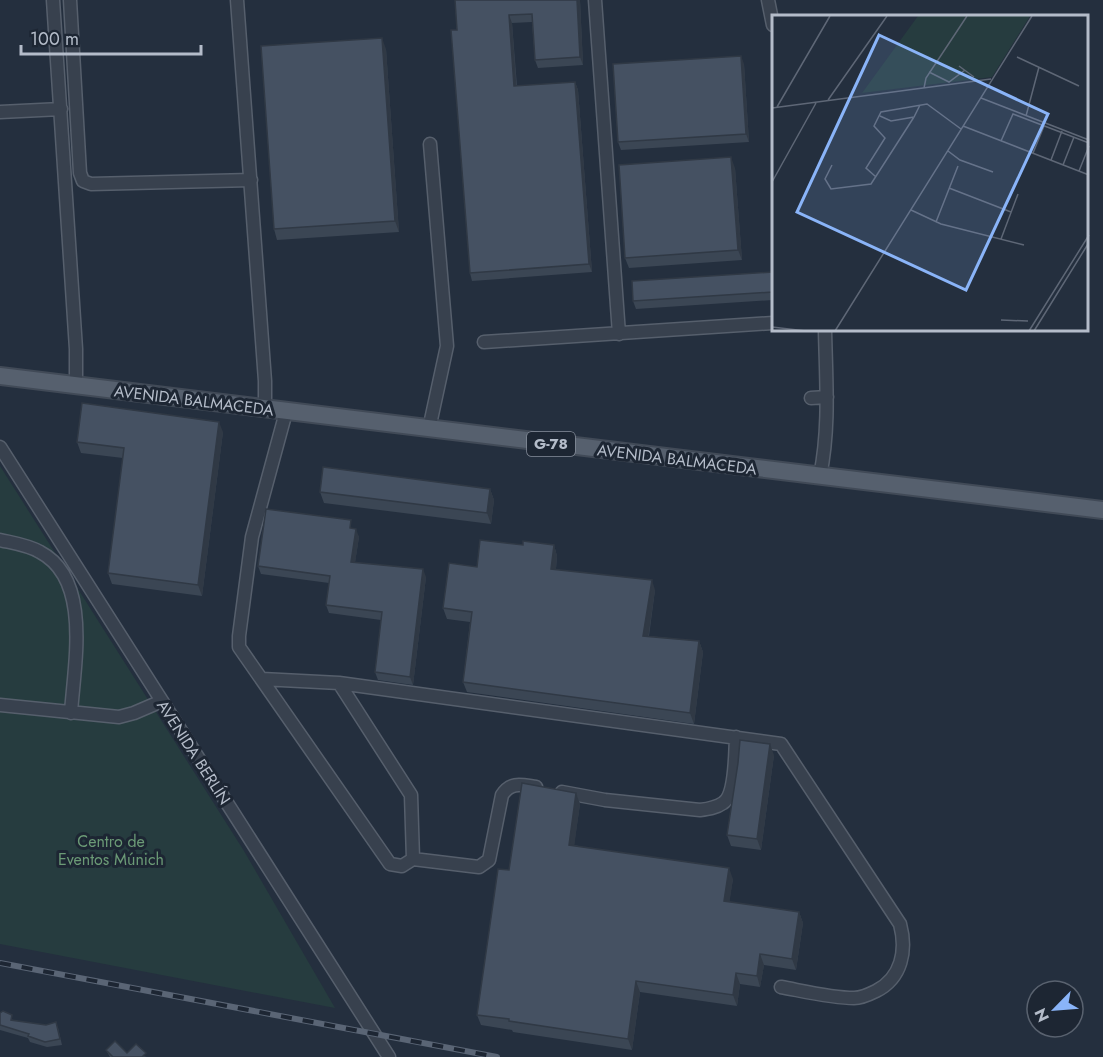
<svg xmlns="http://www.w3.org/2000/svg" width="1103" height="1057" font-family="Jost,sans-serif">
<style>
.green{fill:#263c3f}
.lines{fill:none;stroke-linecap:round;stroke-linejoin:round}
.minor-casing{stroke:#565f6c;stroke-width:15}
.major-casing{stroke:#414a57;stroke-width:20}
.minor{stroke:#38414e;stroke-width:12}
.major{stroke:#56606e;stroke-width:16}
.rail-casing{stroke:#5a6575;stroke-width:6}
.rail{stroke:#1d2633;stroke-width:4;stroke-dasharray:11;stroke-linecap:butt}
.wall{fill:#3b4654}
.shaded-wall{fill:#303945}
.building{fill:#455162;stroke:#303945;stroke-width:1.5}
.labels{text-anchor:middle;stroke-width:6;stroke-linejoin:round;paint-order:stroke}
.shield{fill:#1d2633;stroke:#878f9c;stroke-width:1.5}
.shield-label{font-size:15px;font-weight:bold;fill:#b4bcc9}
.street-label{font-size:16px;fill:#b4bcc9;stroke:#1d2633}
.park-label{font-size:16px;fill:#6b9a76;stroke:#1d2633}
.inset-road{fill:none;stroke:#5e6776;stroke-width:1.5}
.view{fill:#8ab4f8;fill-opacity:0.15;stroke:#8ab4f8;stroke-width:3}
.inset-edge{fill:none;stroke:#b4bcc9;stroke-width:3}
</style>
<rect width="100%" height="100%" fill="#242f3e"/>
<!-- green -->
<path class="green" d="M0,466L244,851L335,1008L0,944Z"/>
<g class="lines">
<defs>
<path id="minor" d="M53,0L76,349V385
M70,0L80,173L83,181L91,184L251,180
M237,0L265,381V409
M595,0L619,334
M768,0L773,25
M0,112L61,109
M484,342L773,323
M811,398L827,397
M286,412L252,537L239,636V647L390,864L402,866L413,859L479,867L489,860L502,795C511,781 522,785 536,787
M429,429L447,346L430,144
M0,447L389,1057
M820,476C830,427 826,380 825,330
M0,540C13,543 28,545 40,552C92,579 74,665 71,713
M262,679L339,683L411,795L413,859
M339,683L781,744L900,924C907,950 902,978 876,991C870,994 861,998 854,998C832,998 803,991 781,987
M0,705L119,717L134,713L162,701
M562,792L605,800L700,810C708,809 716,808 723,803C736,795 735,753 736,737"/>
<path id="major" d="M0,376L1103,510"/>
</defs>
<!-- minor casing -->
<use href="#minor" class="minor-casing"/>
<!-- major casing -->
<use href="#major" class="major-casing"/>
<!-- minor -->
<use href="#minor" class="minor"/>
<!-- major -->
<use href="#major" class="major"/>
<defs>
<path id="rail" d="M0,963L497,1057"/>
</defs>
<!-- rail casing -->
<use href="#rail" class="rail-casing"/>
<!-- rail -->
<use href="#rail" class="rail"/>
</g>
<!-- wall -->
<path class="wall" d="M455,0H580L583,65L538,68L535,60L532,22L512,23L517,86L575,82L578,90L592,272L472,281L470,273Z
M386,49L399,232L277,240L274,229Z
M744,64L749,142L621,150L618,142Z
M735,168L742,260L629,268L625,258Z
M773,272V300L636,309L633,301Z
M223,432L202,596L112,584L108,573L123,458L81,453L77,442Z
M490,489L494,500L491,524L324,503L320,492Z
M354,529L359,537L355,562L426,577L413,685L378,680L375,672L381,620L329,613L326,605L329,583L261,574L258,566Z
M523,545H554L557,556L556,569L655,590L649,636L699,641L703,652L694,724L467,692L463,682L470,622L447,619L443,608L477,567Z
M774,755L761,850L731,846L727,835Z
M576,793L580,804L574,845L733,879L729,902L799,912L803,923L796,970L764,965L760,987L740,984L737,1006L640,992L632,1050L513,1032L512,1030L481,1025L477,1015L509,870Z
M0,1013L13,1020L58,1028L62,1045L47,1047L30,1042L28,1038L0,1030Z
M106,1050L127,1053L147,1057H110Z"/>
<!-- shaded-wall -->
<path class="shaded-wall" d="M577,0H580L583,65L580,57Z
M509,15L512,23L517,95L514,86Z
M382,38L386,49L399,232L395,221Z
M741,56L744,64L749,142L746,134Z
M575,82L578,90L592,272L589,264Z
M731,157L735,168L742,260L738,250Z
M219,422L223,432L202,596L198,585Z
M490,489L494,500L491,524L487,513Z
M356,529L359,537L354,570L351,562Z
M554,545L557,556L555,579L551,569Z
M423,569L426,577L413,685L410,677Z
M652,580L655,590L647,646L643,636Z
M699,641L703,652L694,724L690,713Z
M770,744L774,755L761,850L757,839Z
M576,793L580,804L573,855L569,845Z
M729,868L733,879L728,912L724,901Z
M799,912L803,923L796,970L792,959Z
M760,954L764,965L760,987L757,976Z
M736,973L740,984L737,1006L733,995Z
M636,981L640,992L632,1050L628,1039Z"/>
<!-- building -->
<path class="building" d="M455,0H577L580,57L535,60L532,14L509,15L514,86L575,82L589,264L470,273L451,30H457Z
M382,38L395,221L274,229L261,46Z
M741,56L746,134L618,142L613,64Z
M731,157L738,250L625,258L619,165Z
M773,272V292L633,301L632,281Z
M82,403L219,422L198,585L108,573L124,448L77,442Z
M323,467L490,489L487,513L320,492Z
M266,509L351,520L350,528L356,529L351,562L423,569L410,677L375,672L382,612L326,605L330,576L258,566Z
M480,540L523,545V541L554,545L551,569L652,580L643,636L699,641L690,713L463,682L472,612L443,608L449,563L477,567Z
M740,740L770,744L757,839L727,835L738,763Z
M522,783L576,793L569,845L729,868L724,901L799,912L792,959L760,954L757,976L736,973L733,995L636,981L628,1039L509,1021V1019L477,1015L498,869L509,870Z
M3,1011L12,1015L11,1020L46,1025L56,1022L60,1039L45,1042L28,1036L29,1034L0,1025V1013Z
M115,1041L127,1053L136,1044L146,1053L142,1057H113L106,1050Z"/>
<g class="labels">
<!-- shield labels -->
<rect class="shield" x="527" y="432" width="48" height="24" rx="4.5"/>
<g class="shield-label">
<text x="551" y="449">G-78</text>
</g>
<!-- street labels -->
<g class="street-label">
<text transform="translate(194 400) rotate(7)" y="6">AVENIDA BALMACEDA</text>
<text transform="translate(677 459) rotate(7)" y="6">AVENIDA BALMACEDA</text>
<text transform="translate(194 752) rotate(57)" y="6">AVENIDA BERLÍN</text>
</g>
<!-- park labels -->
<g class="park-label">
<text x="111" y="847">Centro de<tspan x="111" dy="18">Eventos Múnich</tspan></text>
</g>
</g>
<!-- overview -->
<g transform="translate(772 15)">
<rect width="316" height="316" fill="#242f3e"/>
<path d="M146,1H258L220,62L90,78Z" fill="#263c3f"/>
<path class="inset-road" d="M245,42L307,71M187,51L202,62M157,57L177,67L193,55M152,73L154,63L195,1M209,83L317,125M56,85L115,1M5,92L58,1M0,93L219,64M108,101L119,106L142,102L148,90M254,101L267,52M191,111L317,160M229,126L241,99L317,128M176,136L188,145L221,157M261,138L272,111M279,145L290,116M60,150L53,164L59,174L99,169L142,102M291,150L302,122M307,156L317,131M104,162L94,153L113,123L102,111L109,97L155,89L189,114M0,167L44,88M177,173L239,197M139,195L169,209L252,230M164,207L186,151M229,224L246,179M229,305L256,306M0,312L34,316M63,316L260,1M257,316L317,220M262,316L316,229"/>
<path class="view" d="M107,20L276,99L194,275L25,197Z"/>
<rect width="316" height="316" class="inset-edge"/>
</g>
<!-- north arrow -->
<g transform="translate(1055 1009) rotate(245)"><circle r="28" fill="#1d2633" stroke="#59626f" stroke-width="1.5"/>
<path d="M0-4.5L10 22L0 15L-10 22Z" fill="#8ab4f8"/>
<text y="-9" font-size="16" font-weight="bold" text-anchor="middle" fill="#b4bcc9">N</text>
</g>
<!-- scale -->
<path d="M21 45v9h180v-9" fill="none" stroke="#b4bcc9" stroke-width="3"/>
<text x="30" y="45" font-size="18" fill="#b4bcc9" stroke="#1d2633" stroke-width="4.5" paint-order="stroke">100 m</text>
</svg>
